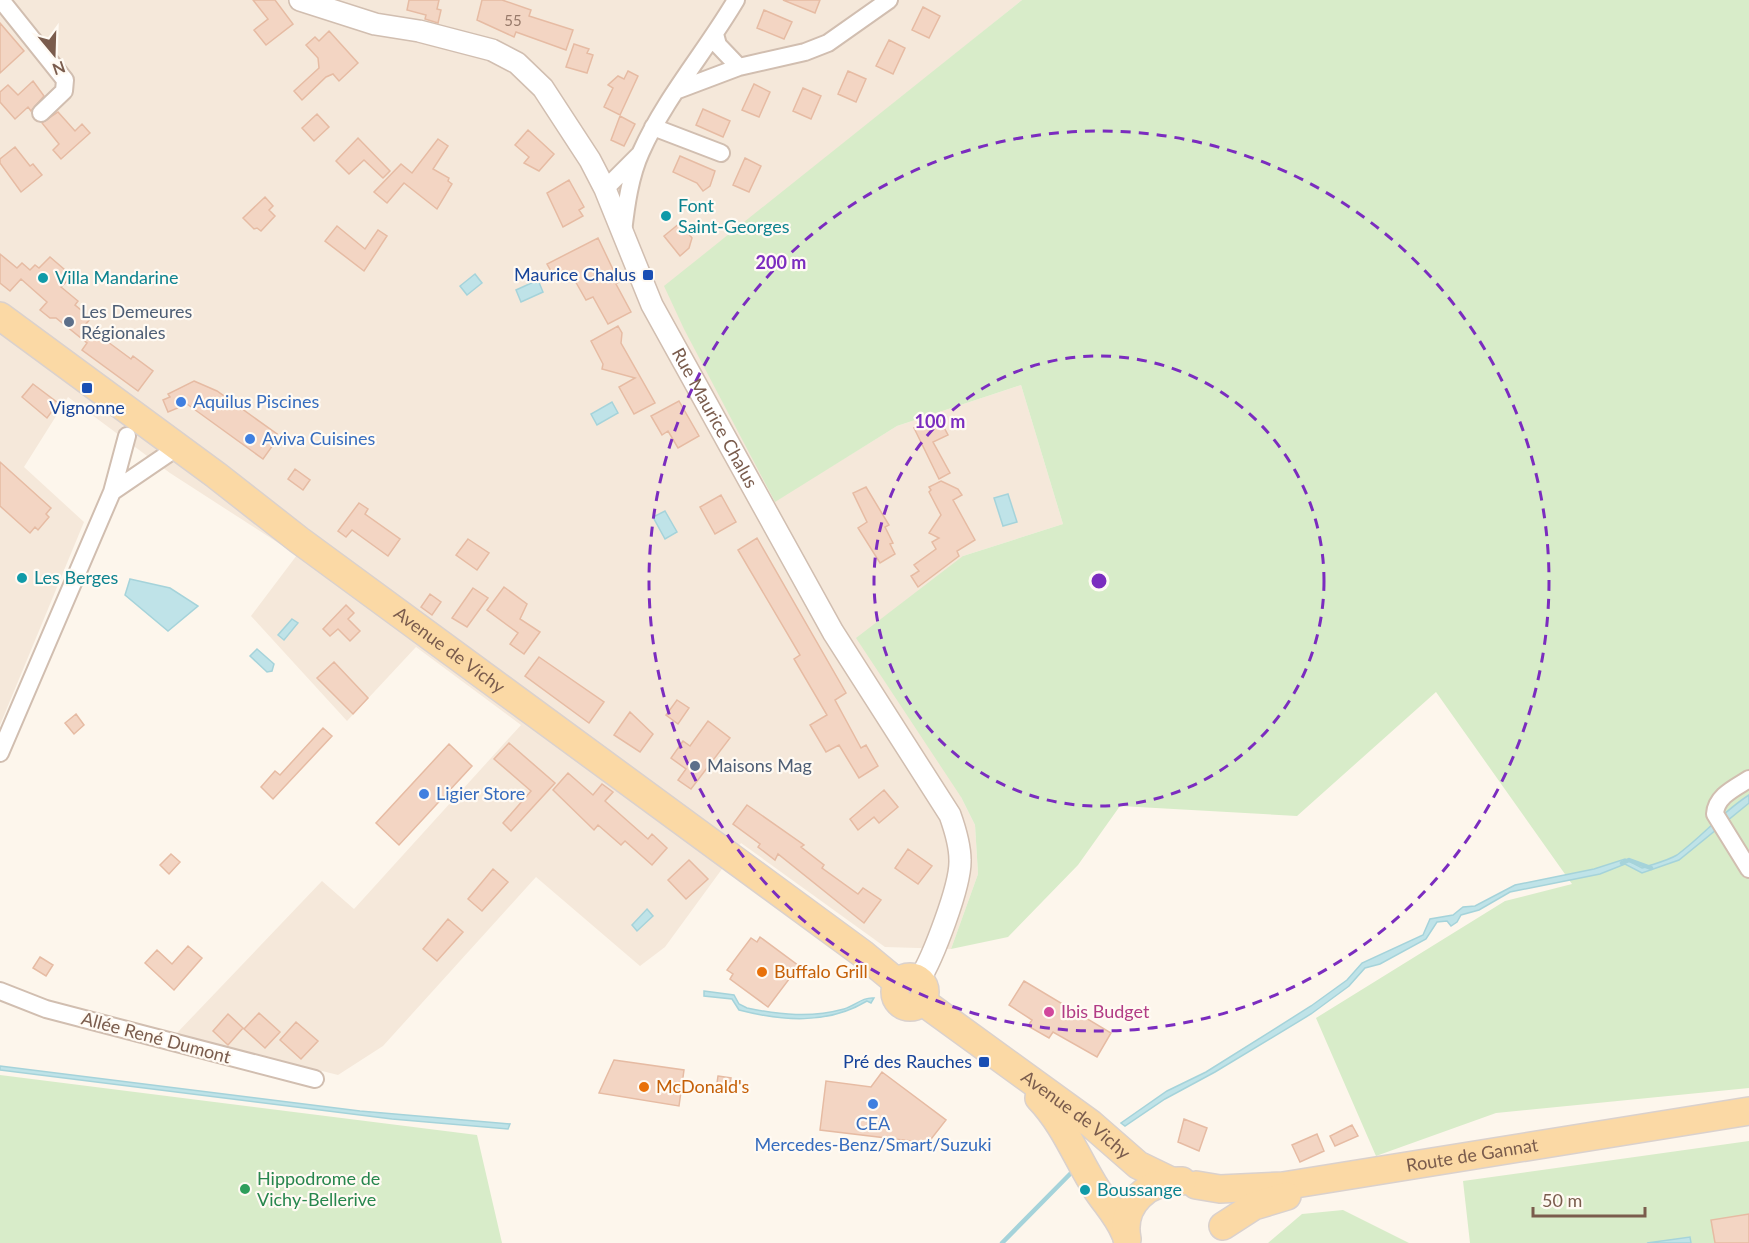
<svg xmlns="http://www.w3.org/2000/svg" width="1749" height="1243" font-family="Lato,sans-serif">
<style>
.residential{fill:#f5e8da}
.green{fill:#d8ecc9}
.water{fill:#bfe3e8;stroke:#a5d3da;stroke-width:1.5}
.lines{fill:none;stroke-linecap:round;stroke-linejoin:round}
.stream{stroke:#a5d3da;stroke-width:4.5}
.building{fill:#f3d5c3;stroke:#e6bba3;stroke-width:1.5}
.minor-casing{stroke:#d1beb0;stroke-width:20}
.tertiary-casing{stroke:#d1beb0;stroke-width:24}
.primary-casing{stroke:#dad1cd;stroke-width:30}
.minor{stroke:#fff;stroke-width:16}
.tertiary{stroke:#fff;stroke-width:21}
.primary{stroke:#fbd9a5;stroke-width:27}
.ring{fill:none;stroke:#7b2cbf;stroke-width:3;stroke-dasharray:10 8}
.culture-dot{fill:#0f9aa8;stroke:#fffaf3;stroke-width:2}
.transit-dot{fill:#1a4fb4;stroke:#fffaf3;stroke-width:2}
.service-dot{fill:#5c6f8a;stroke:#fffaf3;stroke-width:2}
.shop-dot{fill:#3f7fe0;stroke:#fffaf3;stroke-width:2}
.food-dot{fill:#e8710a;stroke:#fffaf3;stroke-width:2}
.hotel-dot{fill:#d1479c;stroke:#fffaf3;stroke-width:2}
.leisure-dot{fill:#2e9e5b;stroke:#fffaf3;stroke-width:2}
.labels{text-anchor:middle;stroke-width:4.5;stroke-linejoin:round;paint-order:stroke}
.number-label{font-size:15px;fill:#987a6a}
.culture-label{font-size:18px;fill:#0d838f;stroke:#fffaf3;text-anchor:start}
.transit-label{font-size:18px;fill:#164399;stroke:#fffaf3;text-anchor:end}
.service-label{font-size:18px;fill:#4e5e75;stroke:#fffaf3;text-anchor:start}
.shop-label{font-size:18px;fill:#366cbe;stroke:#fffaf3;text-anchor:start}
.street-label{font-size:18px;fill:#7a5c4d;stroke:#fffaf3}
.food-label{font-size:18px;fill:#c56008;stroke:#fffaf3;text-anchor:start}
.hotel-label{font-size:18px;fill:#b23c85;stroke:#fffaf3;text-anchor:start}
.leisure-label{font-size:18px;fill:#27864d;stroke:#fffaf3;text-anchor:start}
.centre{fill:#7b2cbf;stroke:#fffaf3;stroke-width:3}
.ring-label{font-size:18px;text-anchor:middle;font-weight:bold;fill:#7b2cbf;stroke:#fffaf3;stroke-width:4.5;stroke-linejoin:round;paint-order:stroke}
</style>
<rect width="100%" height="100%" fill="#fdf6ec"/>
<!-- residential -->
<path class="residential" d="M0,0H1022L885,111L775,501L897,426L1021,385L1063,524L963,556L961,797L975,825L978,874L951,949L885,947L741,843L665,947L640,966L536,877L383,1046L338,1075L176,1034L322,881L354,909L521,725L416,647L347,721L251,616L297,555L170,473L68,397L24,467L84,522L0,725Z"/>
<!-- green -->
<path class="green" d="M1022,0H1749V1088L1496,1113L1376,1156L1316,1018L1505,901L1572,884L1436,692L1297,816L1120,806L1078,865L1008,937L951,949L978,874L975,825L961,797L856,638L963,556L1063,524L1021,385L897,426L775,502L684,329L664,286Z
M0,1075L477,1135L502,1243H0Z
M1749,1141V1243H1470L1463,1181Z
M1343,1210L1409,1243H1268L1302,1214Z"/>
<!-- water -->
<path class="water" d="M475,274L482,283L467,295L460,286Z
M538,280L543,292L521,302L516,290Z
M612,402L618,413L597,425L591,414Z
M1008,494L1017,522L1003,526L994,498Z
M665,511L677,532L665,539L653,517Z
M130,579L170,588L198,606L168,631L125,595Z
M292,619L298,623L284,640L278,635Z
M257,649L274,664L272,671L267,672L250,656Z
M1749,795V803L1679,860L1642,873L1625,864L1600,874L1510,892L1479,910L1461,915L1457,922L1451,926L1447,921L1437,922L1426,939L1380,964L1365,968L1349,986L1311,1014L1215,1072L1165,1099L1125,1126L1121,1123L1167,1091L1206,1072L1311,1006L1347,980L1362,963L1423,935L1430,919L1453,915L1463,907L1475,906L1515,885L1594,869L1625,859L1642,868C1653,864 1667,861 1677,855C1703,836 1722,812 1749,795Z
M647,909L653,916L637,931L632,925Z
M704,991L734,995L739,1004L747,1008C781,1015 811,1018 844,1009C855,1006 862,997 874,998L871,1003L867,1001C827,1025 782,1021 739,1010L732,999L704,996Z
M0,1066L360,1111L510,1124L508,1129L392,1119L0,1070Z
M1690,1237L1691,1243H1647Z"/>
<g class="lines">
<!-- stream -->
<path class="stream" d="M1622,863L1629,860L1651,868
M1002,1243L1074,1170"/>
</g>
<!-- building -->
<path class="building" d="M253,0H275L293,24L266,45L254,30L268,19Z
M409,0H439L437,9L441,10L438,23L425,19L426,15L407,10Z
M482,0H502L531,10L529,16L573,30L566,50L516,32L514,37L477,20Z
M783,0H820L815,13Z
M923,7L940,16L929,38L912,30Z
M764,10L792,22L784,39L757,28Z
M0,23L24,51L0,73Z
M329,31L358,63L339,81L333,74L326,77L302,100L294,91L319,68L318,58L306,45L315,37L319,41Z
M889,40L905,48L893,74L876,66Z
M574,44L589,49L587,53L593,55L587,73L566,67Z
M628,71L638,76L620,115L604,107L613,88L608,85L618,76L624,79Z
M848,71L866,79L856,102L838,94Z
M33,81L44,96L31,111L28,107L15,119L0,102V92L8,85L18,95Z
M754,84L770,92L759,117L742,110Z
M803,88L821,96L811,119L793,111Z
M703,109L730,121L723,137L696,125Z
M58,112L75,131L82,124L90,133L61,159L53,150L59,144L42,123Z
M317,114L329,127L314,141L302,128Z
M620,116L635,124L624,146L611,140Z
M528,130L554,154L539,171L524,163L529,157L515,145Z
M358,138L390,171L383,178L364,160L349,174L336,161Z
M438,139L448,146L433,169L449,178L448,181L452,184L437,209L404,183L387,203L374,192L401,164L412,173Z
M15,147L30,166L33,164L42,175L21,192L0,163V159Z
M680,156L715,171L710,186L703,191L697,183L673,172Z
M745,158L761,166L749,192L733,185Z
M569,180L584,207L579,210L583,216L563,227L547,193Z
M265,197L273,206L269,210L275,216L261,231L257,228L254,229L243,218Z
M680,223L692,238L689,248L680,256L664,236Z
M337,226L365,249L378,230L387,236L364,271L325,241Z
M598,238L619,282L616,284L631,312L608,324L593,297L586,300L570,272L556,280L547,264Z
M0,254L17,268L22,263L30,270L35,265L39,268L50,257L72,276L61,287L78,301L75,305L91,318L85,325L131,359L133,356L153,371L138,391L82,350L87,343L56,318H50L40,310L47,302L21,279L10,291L0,283Z
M618,326L622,333L621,343L655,403L634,414L619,387L635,378L602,369L603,364L591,341Z
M194,381L217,391L277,434L270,443L273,445L263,459L187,404L168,412L163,400L170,397L168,394Z
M33,384L58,403L47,418L22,397Z
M679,401L699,436L678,448L668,431L662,435L651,416Z
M939,418L948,435L933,442L950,473L939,479L914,428Z
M0,462L51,508L46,514L49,517L38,530L35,527L30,533L0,506Z
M295,469L310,480L303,490L288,479Z
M941,481L958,489L962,495L953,500L975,540L957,551L959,556L918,587L911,576L919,571L914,565L936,549L932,542L939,538L929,533L941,515L929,492L931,490L929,487Z
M866,487L889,525L885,527L893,543L890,544L895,554L880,563L858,528L867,522L853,493Z
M721,495L736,522L715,534L700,507Z
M359,503L368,509L365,514L400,539L388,556L352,530L346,537L338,531Z
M757,538L846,693L835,700L861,748L866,745L878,766L859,778L839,745L826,752L810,725L827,715L794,659L800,655L738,550Z
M468,539L489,553L477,570L456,555Z
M504,587L527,604L520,619L540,632L524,654L510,644L518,633L487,610Z
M473,588L488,598L467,627L452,618Z
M430,594L441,602L432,615L421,607Z
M346,605L354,613L348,619L360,631L350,641L338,629L330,636L323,629Z
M539,657L604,702L589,723L525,676Z
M334,662L368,698L353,714L317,678Z
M677,700L689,708L678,724L666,715Z
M630,712L653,734L640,752L614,735Z
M76,714L84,725L74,734L65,723Z
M708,721L730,738L691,789L678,780L686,769L671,758L683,741L690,746Z
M323,728L332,736L273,799L261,787L275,771L280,775Z
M509,743L555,783L511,831L503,823L531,791L494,759Z
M449,744L472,766L399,845L376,823Z
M568,773L593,795L602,784L613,792L605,801L648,839L652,834L667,848L652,865L625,841L621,845L598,825L594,830L553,790Z
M884,790L898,807L879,823L874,817L858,830L850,819Z
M747,805L804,845L801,847L824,865L822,868L858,894L863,888L881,900L864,923L778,854L775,860L758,847L760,844L733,824Z
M908,849L932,866L918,884L895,868Z
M171,854L180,862L169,874L160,865Z
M689,860L708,879L686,899L668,880Z
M493,869L508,882L482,911L468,899Z
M448,919L463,932L437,961L423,949Z
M760,937L799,966L768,1007L730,979L733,974L727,970L751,938L757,942Z
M188,946L202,958L174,990L145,963L157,950L172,964Z
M40,957L53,965L46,976L33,968Z
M1024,981L1111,1033L1097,1057L1053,1032L1049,1038L1028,1026L1032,1020L1009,1005Z
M259,1013L280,1032L265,1048L244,1029Z
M228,1014L243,1028L228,1045L213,1031Z
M296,1022L318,1041L301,1059L280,1040Z
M614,1060L684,1070L679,1106L599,1093Z
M882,1072L946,1120L928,1143L820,1130L826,1081L871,1087Z
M718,1076L731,1078L729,1091L716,1090Z
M1184,1119L1207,1128L1199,1151L1178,1142Z
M1352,1125L1358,1136L1335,1146L1330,1136Z
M1317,1134L1324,1151L1300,1162L1292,1145Z
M1749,1214V1243H1715L1711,1220Z"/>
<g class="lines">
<defs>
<path id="minor" d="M1,0L65,80L64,91L41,113
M715,34L718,45L739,67
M678,90L739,67L805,52L828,43L889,0
M653,127L721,153
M605,189L639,155
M623,232C626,206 630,176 641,152C665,98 706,51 736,0
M112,492L178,447
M0,753L112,492L127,436
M1749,779C1735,788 1716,796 1715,814L1749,869
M0,991L46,1009L315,1079"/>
<g id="tertiary">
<path id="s1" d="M300,0L375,24L419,31L492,50L517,63L543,88L590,160L605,189L652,305L833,632L950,815C955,829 960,844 960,860C961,885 933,958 919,980"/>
</g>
<g id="primary">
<path id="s2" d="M0,316L216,475L299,540L863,954L898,983"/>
<circle cx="910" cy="992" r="15"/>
<path id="s3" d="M923,1002L1091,1124L1138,1165L1171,1181"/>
<path d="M1039,1098C1065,1125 1077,1159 1097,1190C1107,1205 1118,1216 1125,1233"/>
<path id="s4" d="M1196,1185L1220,1189L1283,1186L1749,1111"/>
<path d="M1223,1226L1254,1206L1287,1196"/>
<path d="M1127,1239C1120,1204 1149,1179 1182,1181"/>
</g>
</defs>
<!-- minor casing -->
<use href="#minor" class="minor-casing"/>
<!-- tertiary casing -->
<use href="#tertiary" class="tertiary-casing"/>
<!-- primary casing -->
<use href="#primary" class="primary-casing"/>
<!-- minor -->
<use href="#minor" class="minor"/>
<!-- tertiary -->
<use href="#tertiary" class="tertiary"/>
<!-- primary -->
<use href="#primary" class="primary"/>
</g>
<!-- distance rings -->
<g class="ring">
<circle cx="1099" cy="581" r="225"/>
<circle cx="1099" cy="581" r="450"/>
</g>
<!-- markers -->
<g class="culture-dot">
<circle cx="666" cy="216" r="6"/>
<circle cx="43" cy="278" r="6"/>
<circle cx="22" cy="578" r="6"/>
<circle cx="1085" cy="1190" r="6"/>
</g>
<g class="transit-dot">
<rect x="642" y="269" width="12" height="12" rx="3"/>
<rect x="81" y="382" width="12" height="12" rx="3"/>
<rect x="978" y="1056" width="12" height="12" rx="3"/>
</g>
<g class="service-dot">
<circle cx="69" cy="322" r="6"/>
<circle cx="695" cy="766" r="6"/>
</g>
<g class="shop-dot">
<circle cx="181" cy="402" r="6"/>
<circle cx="250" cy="439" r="6"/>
<circle cx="424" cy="794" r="6"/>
<circle cx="873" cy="1104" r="6"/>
</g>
<g class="food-dot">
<circle cx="762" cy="972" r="6"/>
<circle cx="644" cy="1087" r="6"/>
</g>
<circle class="hotel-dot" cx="1049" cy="1012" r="6"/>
<circle class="leisure-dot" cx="245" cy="1189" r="6"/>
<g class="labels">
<!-- number labels -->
<g class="number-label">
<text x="513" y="26">55</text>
</g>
<!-- culture labels -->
<g class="culture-label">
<text x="678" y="212">Font<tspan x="678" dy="21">Saint-Georges</tspan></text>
<text x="55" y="284">Villa Mandarine</text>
<text x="34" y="584">Les Berges</text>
<text x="1097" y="1196">Boussange</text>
</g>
<!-- transit labels -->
<g class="transit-label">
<text x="636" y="281">Maurice Chalus</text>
<text x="87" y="414" text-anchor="middle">Vignonne</text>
<text x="972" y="1068">Pré des Rauches</text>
</g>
<!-- service labels -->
<g class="service-label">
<text x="81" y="318">Les Demeures<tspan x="81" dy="21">Régionales</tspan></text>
<text x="707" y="772">Maisons Mag</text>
</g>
<!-- shop labels -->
<g class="shop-label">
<text x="193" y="408">Aquilus Piscines</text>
<text x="262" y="445">Aviva Cuisines</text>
<text x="436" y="800">Ligier Store</text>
<text x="873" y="1130" text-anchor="middle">CEA<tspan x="873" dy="21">Mercedes-Benz/Smart/Suzuki</tspan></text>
</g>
<!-- street labels -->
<g class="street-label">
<text dy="6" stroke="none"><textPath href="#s1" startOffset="636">Rue Maurice Chalus</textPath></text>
<text dy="6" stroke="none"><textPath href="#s2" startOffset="560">Avenue de Vichy</textPath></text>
<text transform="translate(156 1038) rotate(15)" y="6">Allée René Dumont</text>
<text dy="6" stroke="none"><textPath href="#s3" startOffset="190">Avenue de Vichy</textPath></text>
<text dy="6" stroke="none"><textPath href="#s4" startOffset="279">Route de Gannat</textPath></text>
</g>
<!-- food labels -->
<g class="food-label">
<text x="774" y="978">Buffalo Grill</text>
<text x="656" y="1093">McDonald's</text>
</g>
<!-- hotel labels -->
<g class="hotel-label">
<text x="1061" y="1018">Ibis Budget</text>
</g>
<!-- leisure labels -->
<g class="leisure-label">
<text x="257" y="1185">Hippodrome de<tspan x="257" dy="21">Vichy-Bellerive</tspan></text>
</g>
</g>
<circle cx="1099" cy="581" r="9" class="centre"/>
<g class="ring-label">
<text x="781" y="269">200 m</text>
<text x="940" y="428">100 m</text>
</g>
<!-- north arrow -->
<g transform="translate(54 54) rotate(161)" stroke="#fffaf3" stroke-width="4.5" paint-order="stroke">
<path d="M0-4.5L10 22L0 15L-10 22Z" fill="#7a5c4d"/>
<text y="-9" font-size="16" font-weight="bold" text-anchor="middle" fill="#7a5c4d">N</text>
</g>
<!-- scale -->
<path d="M1533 1207v9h112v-9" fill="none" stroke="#7a5c4d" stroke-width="3"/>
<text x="1542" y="1207" font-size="18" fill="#7a5c4d" stroke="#fffaf3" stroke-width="4.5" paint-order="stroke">50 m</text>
</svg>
